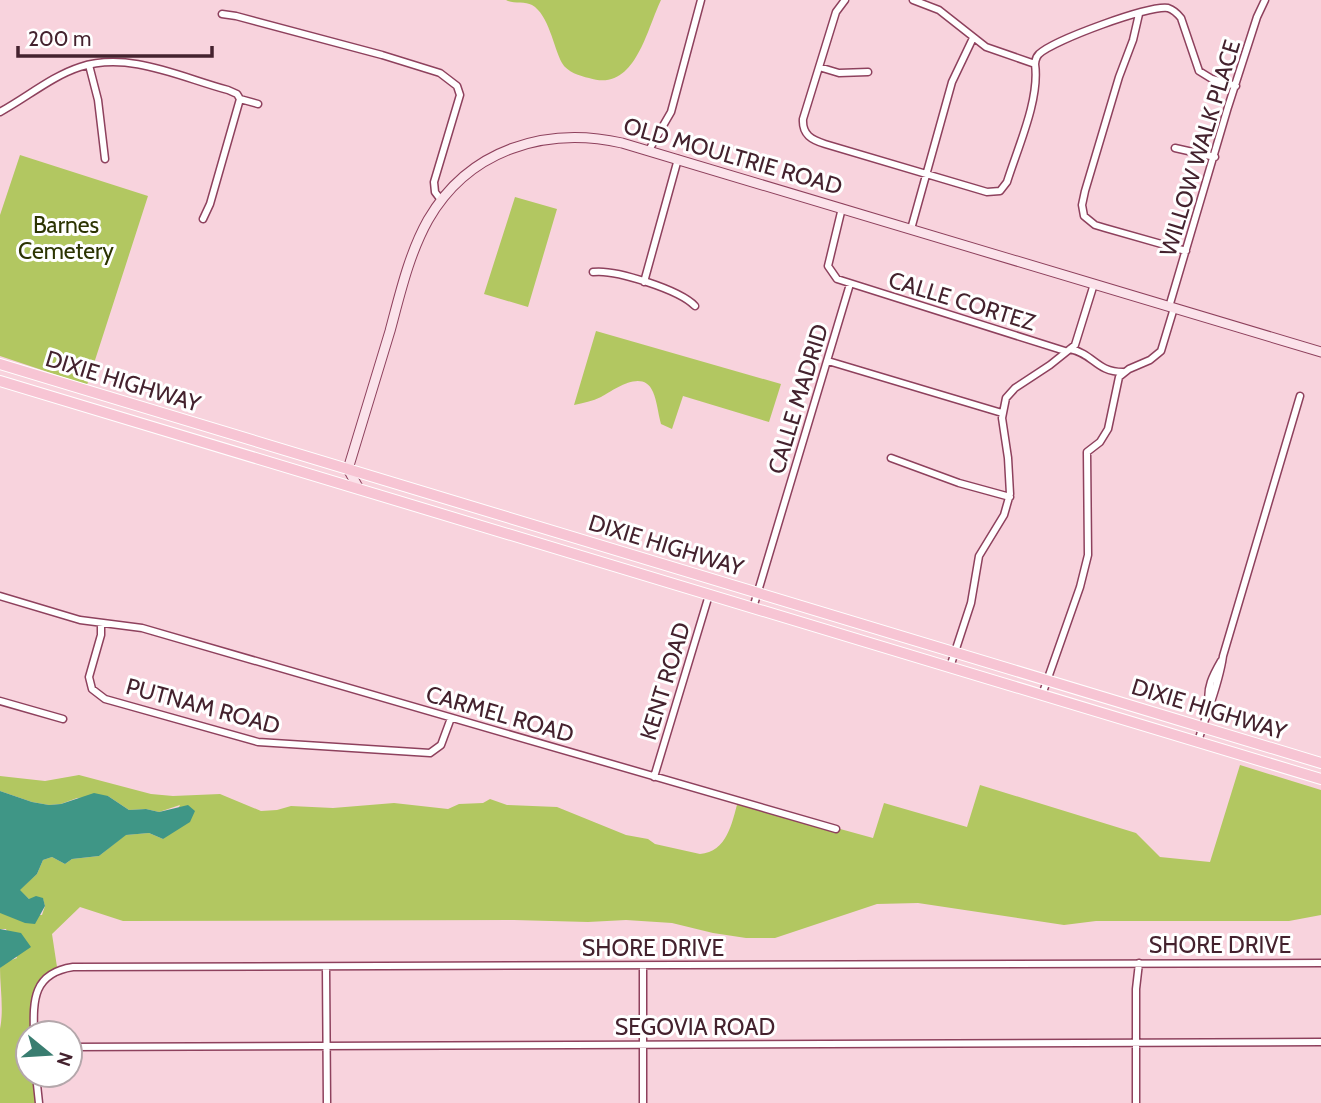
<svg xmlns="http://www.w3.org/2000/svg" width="1321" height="1103" font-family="Cabin,sans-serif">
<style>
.green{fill:#b2c761}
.water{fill:#3f9686}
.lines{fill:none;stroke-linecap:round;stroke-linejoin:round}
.minor-casing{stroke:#8e415d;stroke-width:9}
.secondary-casing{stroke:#8e415d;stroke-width:11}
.primary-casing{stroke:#fff;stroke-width:12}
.minor{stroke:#fff;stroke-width:6}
.secondary{stroke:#fbe2ea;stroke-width:9}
.primary{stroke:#f7c5d4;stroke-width:10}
.labels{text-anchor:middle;stroke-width:6;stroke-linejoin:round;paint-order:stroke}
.street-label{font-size:23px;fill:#44222e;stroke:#fff}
.park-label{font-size:23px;fill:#2c3402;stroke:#fff}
</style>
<rect width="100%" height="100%" fill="#f8d3dd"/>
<!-- green -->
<path class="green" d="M506,0H661C646,31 635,93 589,78C580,76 567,72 562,63C553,46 549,15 532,5C525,1 513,4 506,0Z
M20,155L148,196L87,385L0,356V215Z
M515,197L557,209L528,307L484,294Z
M596,331L781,384L769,422L683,396L672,429L661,424C658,413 657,401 653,392C643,368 614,390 601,397C593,401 583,403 574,405Z
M1240,765L1321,790V915L1289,921H1096L1064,925L918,903L877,904L775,938H746L713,933L672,923L626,920L588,922L514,920L123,921L80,907L52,934L57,967C30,987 29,1001 31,1033H28V1075H34L36,1103H0V1029C4,1010 0,987 0,968L6,962L17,958L6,929H0V913L42,915L45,906L43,899H29L19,890L37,874L43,860L52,857L65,864L72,859L99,856L125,835L149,833L163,839L180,805L159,812L146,809L129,810L108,796L77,798L61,804L49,805L32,802L0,791V776L45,781L79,775L151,794L173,796L220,794L261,811L277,810L291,806L333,808L394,803L448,809L459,804L483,803L490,799L507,805L557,807L626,835L648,839L655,844L700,854C727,852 732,823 738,801L873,838L884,803L967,827L980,785L1136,833L1160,857L1210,862Z"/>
<!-- water -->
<path class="water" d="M0,791L32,802L49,805L61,804L94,793L108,796L129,810L146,809L159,812L188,805L195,811L190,822L163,839L149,833L126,835L99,856L72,859L65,864L52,857L43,860L37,874L20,890L29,899L36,896L43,898L45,906L35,924L25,923L0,913Z
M0,929L21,933L31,947L0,968Z"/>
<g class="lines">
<defs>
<path id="minor" d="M845,0L836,12L803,119C802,135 812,140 825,144L987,192L1000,191L1007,182C1018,147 1040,99 1035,64
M913,0L939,10L986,47L1035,64
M222,14L236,16L382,55L440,73L457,86L460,95L434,182L435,192L441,200
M1139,14L1133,40L1119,77L1085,191L1082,205L1084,216L1095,225L1105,228L1186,251
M1035,64C1036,59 1035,58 1039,54C1054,40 1149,5 1168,8C1174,10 1177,13 1181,18L1199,71L1212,79L1236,86
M89,65L98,100L105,159
M819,67L839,73L868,72
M0,112C26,98 52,76 80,67C130,51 182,78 228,90L237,94L240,99L258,104
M1175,148L1215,157
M649,150L671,112L701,0
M842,208L828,266L837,279L1065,351
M203,219L210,204L240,99
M911,229L952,82L973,38
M593,272C615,269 680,290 695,306
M644,282L678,159
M1169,307L1228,107L1257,17L1265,0
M1070,349C1094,354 1096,372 1123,372
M828,361L1002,413
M891,458L959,483L1010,497
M0,596L80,620L142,628L836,829
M753,608L850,284
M101,623V635L89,677L92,689L105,699L258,742L430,753L441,745L451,718
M950,667L971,603L979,556L1004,515L1010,494L1008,458L1002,418L1006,398L1015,388L1050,365L1075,345L1094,284
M1042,695L1080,587L1088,555L1087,452L1100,442L1108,429L1119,377L1129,369L1150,360L1161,351L1174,308
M0,701L63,719
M1209,704C1206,688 1213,675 1221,661
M1198,742C1206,713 1219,686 1223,656L1300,396
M654,777L709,595
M326,967L327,1103
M34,1033C33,1000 33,973 73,967L1321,963
M70,1047L1321,1042
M36,1075L39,1103
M643,1103V966
M1136,1103V989L1139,963"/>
<path id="secondary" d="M359,489L348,469C362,423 376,377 390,331C400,294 409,254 428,220C469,149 546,126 622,143L1321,352"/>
<path id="primary" d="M0,364L1321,763
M0,381L1321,779"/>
</defs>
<!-- minor casing -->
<use href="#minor" class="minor-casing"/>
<!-- secondary casing -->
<use href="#secondary" class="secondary-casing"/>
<!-- primary casing -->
<use href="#primary" class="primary-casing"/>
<!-- minor -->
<use href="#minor" class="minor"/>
<!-- secondary -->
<use href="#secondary" class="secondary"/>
<!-- primary -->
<use href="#primary" class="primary"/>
</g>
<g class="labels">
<!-- street labels -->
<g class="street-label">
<text transform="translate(1200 148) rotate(-73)" y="8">WILLOW WALK PLACE</text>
<text transform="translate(733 156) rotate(16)" y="8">OLD MOULTRIE ROAD</text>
<text transform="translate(962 301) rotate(17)" y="8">CALLE CORTEZ</text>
<text transform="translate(123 381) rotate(17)" y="8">DIXIE HIGHWAY</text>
<text transform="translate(798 399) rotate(-73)" y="8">CALLE MADRID</text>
<text transform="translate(666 545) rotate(17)" y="8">DIXIE HIGHWAY</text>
<text transform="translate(665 681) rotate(-73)" y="8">KENT ROAD</text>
<text transform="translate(203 706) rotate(15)" y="8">PUTNAM ROAD</text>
<text transform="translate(1209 709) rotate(17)" y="8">DIXIE HIGHWAY</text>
<text transform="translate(500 714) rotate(16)" y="8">CARMEL ROAD</text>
<text x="1220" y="953">SHORE DRIVE</text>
<text x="653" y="956">SHORE DRIVE</text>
<text x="695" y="1035">SEGOVIA ROAD</text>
</g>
<!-- park labels -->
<g class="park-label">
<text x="66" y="233">Barnes<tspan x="66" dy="26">Cemetery</tspan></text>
</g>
</g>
<!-- north arrow -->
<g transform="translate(49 1054) rotate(108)"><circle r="33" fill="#ffffff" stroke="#b4a7ab" stroke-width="2"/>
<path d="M0-5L12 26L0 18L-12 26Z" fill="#397d70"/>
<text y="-10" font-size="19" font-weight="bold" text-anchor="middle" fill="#44222e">N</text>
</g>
<!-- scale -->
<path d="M18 46v10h194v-10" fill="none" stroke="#44222e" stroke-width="3.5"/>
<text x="28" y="46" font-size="21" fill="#44222e" stroke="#ffffff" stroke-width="5" paint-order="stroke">200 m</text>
</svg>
